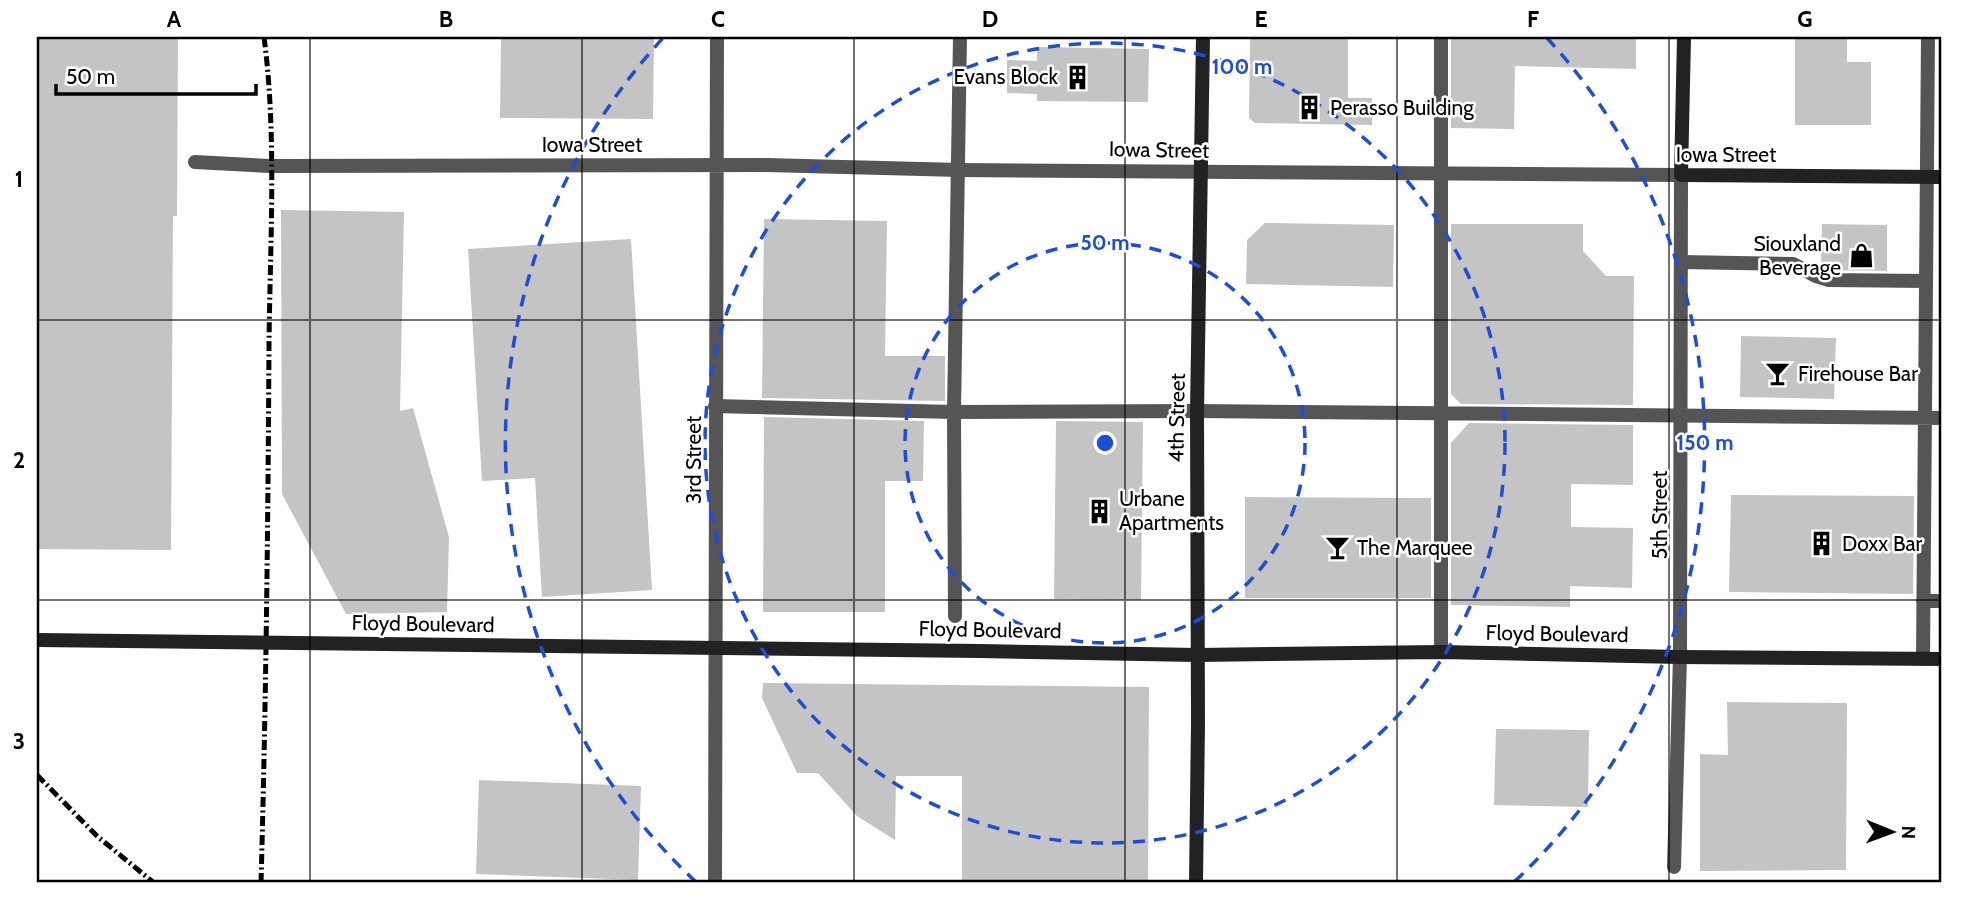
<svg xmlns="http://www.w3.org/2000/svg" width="1979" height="920" font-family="Cabin,sans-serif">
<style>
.building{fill:#c4c4c4}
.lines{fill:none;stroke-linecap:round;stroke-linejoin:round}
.service{stroke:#555;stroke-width:14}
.minor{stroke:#555;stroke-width:14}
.tertiary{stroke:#555;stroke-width:14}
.secondary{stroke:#222;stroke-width:14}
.rail{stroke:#000;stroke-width:5;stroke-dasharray:10 3.5 2 3.5;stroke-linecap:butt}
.secondary-bridge{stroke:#222;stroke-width:14}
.grid{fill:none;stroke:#000;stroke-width:2;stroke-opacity:0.55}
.ring{fill:none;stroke:#1d4ed8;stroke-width:3.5;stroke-dasharray:12 9}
.labels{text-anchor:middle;stroke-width:5;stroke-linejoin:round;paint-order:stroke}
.poi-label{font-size:21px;fill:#000;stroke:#fff;text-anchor:start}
.street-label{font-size:21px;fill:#000;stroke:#fff}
.centre{fill:#1d4ed8;stroke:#fff;stroke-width:3.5}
.ring-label{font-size:21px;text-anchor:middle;font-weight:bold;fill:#1d4ed8;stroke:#fff;stroke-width:5;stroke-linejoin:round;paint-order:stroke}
.neatline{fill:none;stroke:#000;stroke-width:2.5}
.grid-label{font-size:23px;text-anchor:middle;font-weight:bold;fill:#000}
</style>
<rect width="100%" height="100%" fill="#fff"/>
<!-- building -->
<path class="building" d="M37,37H178L177,216H173L171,550L37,549Z
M501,37H654L653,119L500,118Z
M1250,37H1348V98H1372V125L1255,123L1249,118Z
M1451,37H1636V69L1515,66L1514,129L1451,128Z
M1795,37H1847V62H1871V125H1795Z
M1037,47L1149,49L1148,102L1037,101V94L1007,93V60L1037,61Z
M281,210L404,212L400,411L413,408L449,537L447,612L346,614L282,494Z
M764,219L887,221L885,356H945V401L762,398Z
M1265,223L1394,225L1393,287L1246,284L1247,240Z
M1451,224H1583V251L1606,276H1634L1633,405L1461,404L1451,394Z
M1822,224L1887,225V271L1830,270L1821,268Z
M631,239L652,590L542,597L535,478L482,481L468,249Z
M1741,336L1836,338L1834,399L1740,397Z
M764,417L924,421L923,481H885V612H763Z
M1056,421L1143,422L1141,600L1054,599Z
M1469,423L1633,425V485L1571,484V527L1633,528L1632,588L1570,586V607L1451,605V443Z
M1731,495L1914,496L1913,594L1729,592Z
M1245,497L1431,498V598H1245Z
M763,683L1149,687L1148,883H962V776H896L895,840L857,816L818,773H797L762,698Z
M1727,702L1847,703L1846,870L1700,871V754L1728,755Z
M1496,729L1589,730L1588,807L1494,805Z
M479,780L641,786L638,880L476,874Z"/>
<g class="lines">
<!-- service -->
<path class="service" d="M1441,37V652
M1681,262L1793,264L1816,276L1829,280L1926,281
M715,406L954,412L1197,411L1942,418
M1923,601H1942
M955,616L954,412L960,37
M1923,659L1928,37"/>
<!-- minor -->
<path class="minor" d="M195,162L270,166L766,165L960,170L1681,175
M1674,867L1680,657
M715,883L717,37"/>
<!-- tertiary -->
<path class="tertiary" d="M1680,657L1681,175"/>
<!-- secondary -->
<path class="secondary" d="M1684,37L1681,175L1942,177
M980,651L1197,655L1441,652L1680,657L1942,659
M1196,883L1198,722L1197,411L1203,37"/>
<!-- rail -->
<path class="rail" d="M37,775L97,836L154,883
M261,883C266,703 268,523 269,344C270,245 277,134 264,37"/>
<!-- secondary-bridge -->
<path class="secondary-bridge" d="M37,640L980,651"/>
</g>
<!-- grid -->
<path class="grid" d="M310,37V883M582,37V883M854,37V883M1125,37V883M1397,37V883M1669,37V883M37,320H1942M37,600H1942"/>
<!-- distance rings -->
<g class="ring">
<circle cx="1105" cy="443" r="200"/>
<circle cx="1105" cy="443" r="400"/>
<path d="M696 882A600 600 0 0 1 663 38M1547 38A600 600 0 0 1 1514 882"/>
</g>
<!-- icons -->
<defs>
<symbol id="building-bare" viewBox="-9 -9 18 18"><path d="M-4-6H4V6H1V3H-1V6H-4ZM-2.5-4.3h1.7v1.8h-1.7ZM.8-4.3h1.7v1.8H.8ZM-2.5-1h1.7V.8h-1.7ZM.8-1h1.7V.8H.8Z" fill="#000" stroke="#fff" stroke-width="2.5" paint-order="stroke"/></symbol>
<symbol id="shop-bare" viewBox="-9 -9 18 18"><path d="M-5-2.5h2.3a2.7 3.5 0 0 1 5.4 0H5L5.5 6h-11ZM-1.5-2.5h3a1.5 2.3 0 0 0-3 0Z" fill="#000" stroke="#fff" stroke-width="2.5" paint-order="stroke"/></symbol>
<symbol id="bar-bare" viewBox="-9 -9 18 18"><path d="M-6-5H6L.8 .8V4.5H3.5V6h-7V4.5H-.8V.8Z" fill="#000" stroke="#fff" stroke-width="2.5" paint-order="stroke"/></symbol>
</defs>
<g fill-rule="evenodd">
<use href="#building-bare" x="1060" y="60" width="35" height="35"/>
<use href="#building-bare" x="1292" y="90" width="35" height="35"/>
<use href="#shop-bare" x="1844" y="238" width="35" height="35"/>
<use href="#bar-bare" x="1760" y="356" width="35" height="35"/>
<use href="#building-bare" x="1082" y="494" width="35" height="35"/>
<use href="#building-bare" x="1804" y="526" width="35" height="35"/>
<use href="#bar-bare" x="1320" y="530" width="35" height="35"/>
</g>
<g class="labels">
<!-- poi labels -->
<g class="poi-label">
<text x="1058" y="84" text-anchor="end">Evans Block</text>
<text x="1330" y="115">Perasso Building</text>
<text x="1841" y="251" text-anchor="end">Siouxland<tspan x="1841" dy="24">Beverage</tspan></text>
<text x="1798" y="381">Firehouse Bar</text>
<text x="1119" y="506">Urbane<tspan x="1119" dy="24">Apartments</tspan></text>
<text x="1842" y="551">Doxx Bar</text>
<text x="1357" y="555">The Marquee</text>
</g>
<!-- street labels -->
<g class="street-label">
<text x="592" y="152">Iowa Street</text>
<text transform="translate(1159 150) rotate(1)" y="7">Iowa Street</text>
<text x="1726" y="162">Iowa Street</text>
<text transform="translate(1177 418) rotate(-89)" y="7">4th Street</text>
<text transform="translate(694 460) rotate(-90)" y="7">3rd Street</text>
<text transform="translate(1660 515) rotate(-90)" y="7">5th Street</text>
<text transform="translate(423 624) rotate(1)" y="7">Floyd Boulevard</text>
<text transform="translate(990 630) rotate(1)" y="7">Floyd Boulevard</text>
<text transform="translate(1557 634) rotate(1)" y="7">Floyd Boulevard</text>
</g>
</g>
<circle cx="1105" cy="443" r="10" class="centre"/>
<g class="ring-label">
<text x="1242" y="74">100 m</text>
<text x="1105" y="250">50 m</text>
<text x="1705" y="450">150 m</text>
</g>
<!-- border -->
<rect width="1979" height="920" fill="none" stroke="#ffffff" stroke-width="77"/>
<!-- north arrow -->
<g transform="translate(1892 832) rotate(91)" stroke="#ffffff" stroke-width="5" paint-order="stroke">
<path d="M0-5L12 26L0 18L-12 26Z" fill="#000000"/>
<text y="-10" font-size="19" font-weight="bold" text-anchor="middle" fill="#000000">N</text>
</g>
<!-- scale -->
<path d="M56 84v10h200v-10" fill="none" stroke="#000000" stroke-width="3.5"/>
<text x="66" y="84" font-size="21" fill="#000000" stroke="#ffffff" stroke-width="5" paint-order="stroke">50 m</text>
<rect x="38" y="38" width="1902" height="843" class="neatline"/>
<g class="grid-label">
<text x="174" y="27">A</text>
<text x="446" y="27">B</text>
<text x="718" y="27">C</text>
<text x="990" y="27">D</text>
<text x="1261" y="27">E</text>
<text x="1533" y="27">F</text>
<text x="1805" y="27">G</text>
<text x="19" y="187">1</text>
<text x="19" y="468">2</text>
<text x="19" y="749">3</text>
</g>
</svg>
